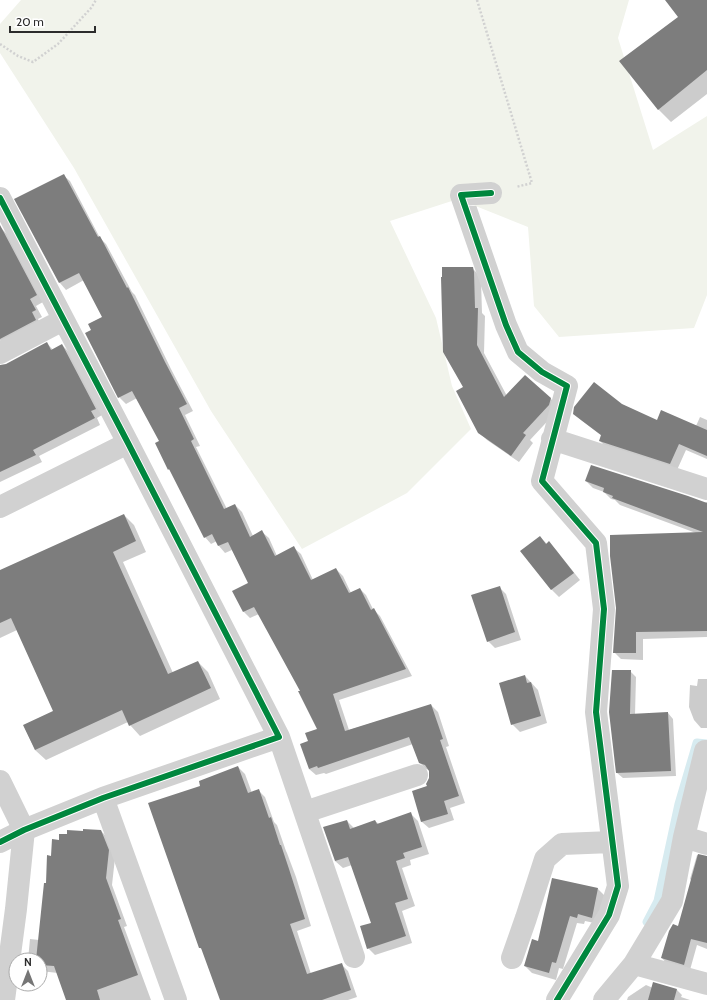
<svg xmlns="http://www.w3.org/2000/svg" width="707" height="1000" font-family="Cabin,sans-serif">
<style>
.green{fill:#f1f3eb}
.shadow{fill:#0003}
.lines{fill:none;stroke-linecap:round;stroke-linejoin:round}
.stream{stroke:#d7ebf0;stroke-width:9}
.building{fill:#7d7d7d}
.path{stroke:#d1d1d1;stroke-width:2.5;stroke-dasharray:2 2;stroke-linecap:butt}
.minor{stroke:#d1d1d1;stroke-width:22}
.tertiary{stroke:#d1d1d1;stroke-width:22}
.cycleway-casing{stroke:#fff;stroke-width:8}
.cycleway{stroke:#00873e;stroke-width:6}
</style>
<rect width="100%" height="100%" fill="#fff"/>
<!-- green -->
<path class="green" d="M21,0H629L618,38L653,150L707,116V295L694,328L559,337L534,306L528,227L458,199L390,221L436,318L452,386L471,429L407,493L302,549L211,411L74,168L0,53V24Z"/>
<!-- shadow -->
<path class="shadow" d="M666,0H707V94L671,122L658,109L680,17Z
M63,175L70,181L100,238L106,244L132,292L135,295L171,369L193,411L185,415L200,446L196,447L227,509L235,505L242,512L253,536L262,532L269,538L277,556L294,548L301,554L313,580L336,569L343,576L351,593L360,589L366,595L373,609L380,616L412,676L339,700L349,730L431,705L438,712L449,746L446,747L465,803L450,808L454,820L429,828L422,822L413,792L428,787L430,778L429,770L426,769L419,762L413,744L326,774L324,773L316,775L309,769V742L318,729L301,691L259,614L250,618L244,612L249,583L232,550L225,553L219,546L217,541L211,544L205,537L172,473L169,469L156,444L160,441L137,398L126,404L119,397L92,330L103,317L84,280L66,290L60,283L24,215Z
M0,227L7,234L43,302L36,306L42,317L38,319L42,327L6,346L0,340Z
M472,268L480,276L481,280L482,313L485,316L484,353L507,396L550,398L558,406L556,412L530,440L533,443L519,462L487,440L479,432L464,388Z
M47,343L53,350L62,345L69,352L102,415L97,418L100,425L39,456L42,462L0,482V371Z
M621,404L657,421L696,426L700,417L707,420V459L686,450L677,470L607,448L600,441L602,436L581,420L574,413Z
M586,481L705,503L706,502H707V637L643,639V660L621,659L614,652L696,533L620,505L615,500L611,499L604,492L593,488Z
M124,515L134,525L146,552L123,562L173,673L198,662L208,672L220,699L140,736L130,725L128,722L46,760L35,750L24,726L54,712L17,630L0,638V571Z
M540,537L547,544L549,543L556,550L580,580L559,597L552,590L521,551Z
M499,587L506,594L521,640L495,648L488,641Z
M630,671L636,677L635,715L668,713L673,719L676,776L623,778L617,773Z
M525,676L538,690L547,723L520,732L512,724Z
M698,679H707V728H701L694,720L689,707L690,685L697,686Z
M238,767L245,774L252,793L258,790L265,797L274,822L277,825L286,851L287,853L296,877L311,926L297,931L311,974L341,964L348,971L357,997L348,1000H221L203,950L200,948L202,787Z
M411,814L418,821L429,854L410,860L411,865L402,868L415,906L402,911L412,943L375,955L368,948L372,923L352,865L343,868L335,861L347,821L354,828L375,821L379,824Z
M101,831L108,838L115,858L112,885L127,926L124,927L151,1000H67L58,973L40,971V960H28L30,939L39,940L52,857L60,841L68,835L84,832Z
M697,855L707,857V949L697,945L690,970L667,964L662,958L679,927L692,881L690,879Z
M598,889L605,896L599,924L585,921L584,924L577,923L563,969L559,968L556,980L532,973L525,966L539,942Z
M646,985L653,988L677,990L682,995L681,997L690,1000H627L628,997Z"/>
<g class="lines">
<!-- stream -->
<path class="stream" d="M647,922L658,901L679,804L697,743L707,744"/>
</g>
<!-- building -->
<path class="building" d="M665,0H707V70L658,110L619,61L678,17Z
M64,174L98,237L100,236L127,288L128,287L165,362L187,404L179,408L194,439L191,441L224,509L235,504L250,537L262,530L275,556L294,546L311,580L336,568L349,593L360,588L371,610L374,608L406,669L333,694L345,731L431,704L443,739L440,740L459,796L444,801L448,814L421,822L412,791L427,786L426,784L429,778V771L425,765L419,763L409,737L318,768L317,766L309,769L300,744L308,741L305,733L317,729L298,691H300L254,607L243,612L232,591L248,583L228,542L218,546L212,534L204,538L169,469L168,470L155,443L159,441L132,391L118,398L85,333L91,330L88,324L102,317L79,273L59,283L14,199Z
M0,225L37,295L30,299L36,310L32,312L36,320L0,339Z
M442,267H473L474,272L475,308H478L477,345L504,397L525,375L551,398L549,405L523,433L526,435L511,456L478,433L456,391L463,387L443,352L441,277H442Z
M47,342L51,350L62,344L96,409L91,411L95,418L33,450L36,455L0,472V365L6,364Z
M594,382L622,404L657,420L661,410L707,430V456L679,444L670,464L599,441L601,435L573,414L574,407Z
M591,465L688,496L707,503V631L636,632V653H613L616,608L610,556V535L703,532L612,498L613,496L603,492L604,488L585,481Z
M124,514L136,541L113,552L168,674L198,661L211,688L129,726L122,710L35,750L23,725L53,711L11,618L0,623V570Z
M540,536L546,544L549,541L574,573L551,590L520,551Z
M500,586L515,632L487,642L471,595Z
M612,670H631L630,714L668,712L671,771L616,773L609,712Z
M525,675L527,683L531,682L541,716L511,725L499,683Z
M238,766L248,793L259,789L269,818L271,817L280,845H281L289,869L305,919L290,924L307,974L342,963L351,990L322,1000H220L201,948H199L148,803L200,786L199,781Z
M411,812L422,847L403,853L405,858L396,861L408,899L395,903L406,936L367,949L360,926L371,923L348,857L335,861L323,827L347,820L350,829L375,820L377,824Z
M83,829L101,830L109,850L106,878L121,919L118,920L138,975L97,990L100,1000H66L54,966L40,965V960H36L44,883H46L47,855L51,856L52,839L59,840V834H67V830L83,831Z
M698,854L707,856V943L691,939L684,965L661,958L669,931L673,924L678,926Z
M552,878L598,888L592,918L578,914L577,918L570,916L556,963L552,962L549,973L524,966L532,939L538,941Z
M653,982L677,989L674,1000H648Z"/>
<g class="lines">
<!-- path -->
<path class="path" d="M477,0L532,183L516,187
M0,44L18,56L33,62L58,44L91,8L96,0"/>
<!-- minor -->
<path class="minor" d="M491,193L461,195L506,325L518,352L542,372L567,386L542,481L596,543L604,609L596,712L618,886L609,915L557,1000
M0,198L128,443L279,737L103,798L24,830L0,842
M0,353L63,320
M552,439L707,489
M0,507L128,443
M279,737L354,957
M103,798L176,1000
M305,812L417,775
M684,837L707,844
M512,958L526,918L545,859L562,844L612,842
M634,964L707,984
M604,1000L634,964L672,901L684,837L705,751H707"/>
<!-- tertiary -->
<path class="tertiary" d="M0,781L24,830L16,909L4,1000"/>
<defs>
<path id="cycleway" d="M491,193L461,195L506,325L518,352L542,372L567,386L542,481L596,543L604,609L596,712L618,886L609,915L557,1000
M0,198L128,443L279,737L103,798L24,830L0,842"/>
</defs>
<!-- cycleway casing -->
<use href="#cycleway" class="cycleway-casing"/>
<!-- cycleway -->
<use href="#cycleway" class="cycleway"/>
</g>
<!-- north arrow -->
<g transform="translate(28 972)"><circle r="19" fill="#ffffff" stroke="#ababab"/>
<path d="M0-3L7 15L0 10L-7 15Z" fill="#767676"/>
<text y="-6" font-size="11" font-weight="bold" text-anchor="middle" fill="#2c2c2c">N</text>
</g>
<!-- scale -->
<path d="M10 26v6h85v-6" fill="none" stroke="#2c2c2c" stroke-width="2"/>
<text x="16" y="26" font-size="12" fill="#2c2c2c" stroke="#ffffff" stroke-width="3" paint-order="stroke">20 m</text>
</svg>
